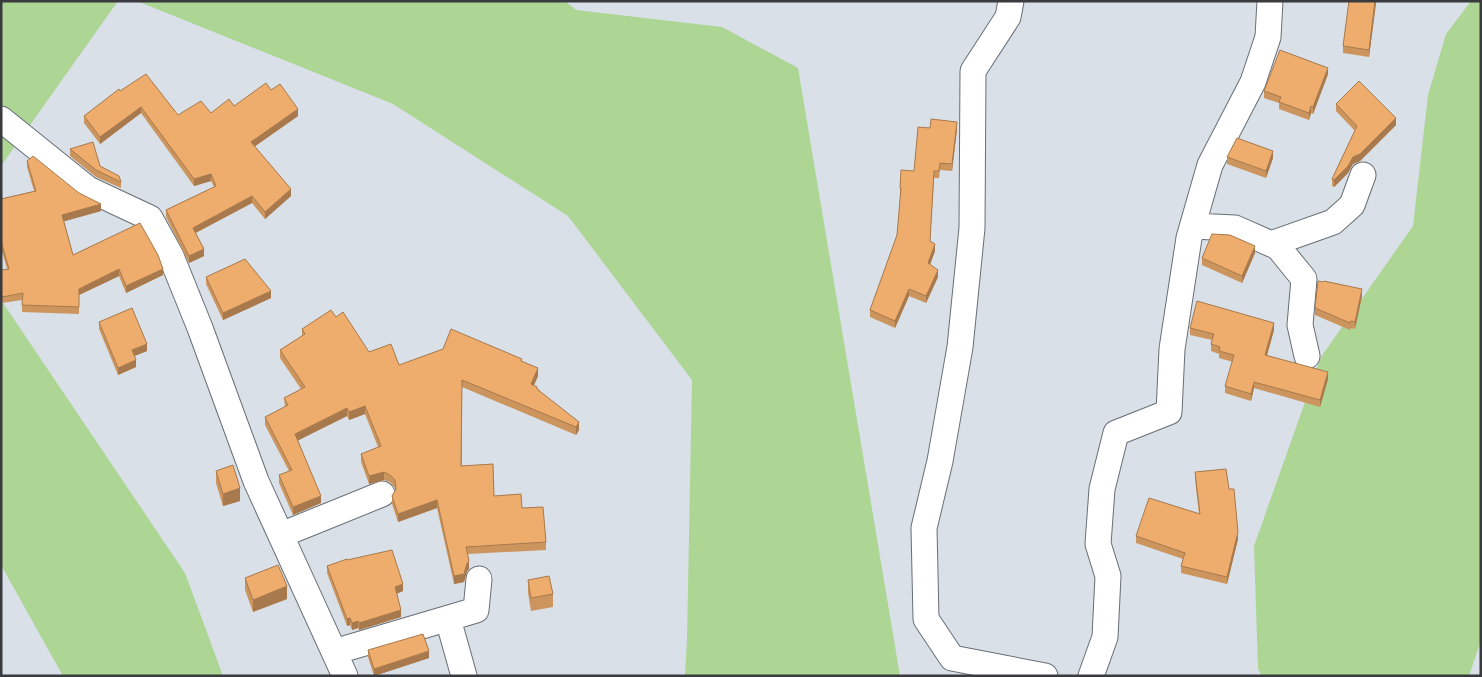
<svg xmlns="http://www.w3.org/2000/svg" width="1482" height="677" font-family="'Asap Condensed',sans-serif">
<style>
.green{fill:#add594}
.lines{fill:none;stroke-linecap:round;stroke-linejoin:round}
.street-casing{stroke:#686e75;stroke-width:27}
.street{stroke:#fff;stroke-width:25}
.wall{fill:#cd955e}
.shaded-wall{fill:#a7794c}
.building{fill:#eead6d;stroke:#a7794c}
</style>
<rect width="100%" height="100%" fill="#d9e0e8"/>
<!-- green -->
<path class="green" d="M1,1H118L1,166Z
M137,1H565L576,10L722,27L798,68L900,676H685L687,640L692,380L568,216L393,104Z
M1471,1H1481V640L1469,676H1262L1258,669L1254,546L1321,357L1413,226L1428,95L1446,34Z
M1,300L185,573L223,676H63L1,565Z"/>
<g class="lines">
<defs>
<path id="street" d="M1011,1L1008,17L973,71L972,228L960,347L940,461L924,528L926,619L952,658L1045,676
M1,119L88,189L150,218L171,256L200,328L256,481L345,676
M1193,226L1235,228L1278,247L1304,279L1300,325L1307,356
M1271,244L1333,222L1352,205L1363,175
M281,535L382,494
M448,619L464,676
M334,652L476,610L479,579
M1091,676L1105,637L1108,576L1098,544L1102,489L1116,433L1169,412L1172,349L1189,238L1210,165L1253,82L1268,37L1270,1"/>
</defs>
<!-- street casing -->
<use href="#street" class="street-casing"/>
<!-- street -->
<use href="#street" class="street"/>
</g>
<!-- wall -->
<path class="wall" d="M1376,1L1369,57L1343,53V46Z
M1328,74L1313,114L1311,113L1309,120L1279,109V103L1264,98V91Z
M271,90L298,116L255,146L291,196L265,219L252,203L196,233L204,256L189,263L166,217V210L214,187L211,181L194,186L141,113L100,144L84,123V116L120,91L178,115L211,113L234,106Z
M1336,104L1396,125L1360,161L1353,164L1348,173L1334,187L1332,186V179L1355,131L1336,111Z
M930,128L957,129L952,171L940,170L939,178H934L930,241L935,251L930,265L938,277L926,303L909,296L895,328L870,317V310L897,235L901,195H900V188L914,171Z
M70,149L100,166L121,182V188L96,177L70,156Z
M1227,157L1273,158L1266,178L1227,164Z
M27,161L101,211L64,221L73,255L163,275L126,293L119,276L79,295V314L22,312V300L2,303L1,297V270L7,269L1,248V199L34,191L27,167Z
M1255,253L1242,283L1202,265V258Z
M206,277L271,298L223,320L206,284Z
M1362,296L1355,329L1351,328L1350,330L1315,315V308Z
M336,317L369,352L399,365L522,361L538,376L534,385L579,430L576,435L462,387V466L494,496L522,508L546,542V550L468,554L469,569L467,571L464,582L454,584L437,508L398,522L392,504V496L395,490V488L390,482L384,480L369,484L361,462V454L378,447L365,414L349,420L347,416L298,440L321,503L293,515L279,483V475L289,471L265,425V417L285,407L284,398L301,389L280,358V350L302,336V329Z
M99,322L147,351L134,356L136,367L118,375L99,329Z
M1190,328L1274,330L1267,355L1328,379L1320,407L1254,388L1251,401L1225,393V386L1233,362L1219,358V354L1211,351V344L1212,340L1190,335Z
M216,471L240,501L223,506L216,483Z
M1195,472L1229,489L1238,539L1227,584L1181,573V566L1183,559L1136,543V536L1199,514L1195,479Z
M347,560L403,591L397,594L401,617L359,630L358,628L352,630L350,625L347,626L327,573V566Z
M245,578L287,599L253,612L245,590Z
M528,580L553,594V607L531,611L528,593Z
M368,650L429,658L374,676L368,657Z"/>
<!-- shaded-wall -->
<path class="shaded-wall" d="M1375,1L1376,4L1369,57V50Z
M1328,68V74L1313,114V107Z
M1311,106V113L1309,120V113Z
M141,107V113L100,144V137Z
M298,109V116L251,149V142Z
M1396,118V125L1360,161L1353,164L1348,173L1334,187V180L1353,157Z
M957,122V129L952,171V164Z
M1273,151V158L1266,178V171Z
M211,174V181L194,186V179Z
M291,189V196L265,219V212Z
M252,196V203L193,234V228Z
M101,204V211L62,222V215Z
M935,244V251L928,270V263Z
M1255,246V253L1242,283V276Z
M204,249V256L189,263V256Z
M119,269V276L79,295V289Z
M163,269V275L126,293V286Z
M938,270V277L926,303V296Z
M909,289V296L895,328V321Z
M1362,289V296L1355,329V322Z
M271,291V298L223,320V313Z
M1274,323V330L1265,362V355Z
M147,344V351L132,357V350Z
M136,360V367L118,375V368Z
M538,368V376L531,392V384Z
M1328,372V379L1320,407V400Z
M1254,382V388L1251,401V394Z
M365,406V414L349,420V412Z
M347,408V416L295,442V434Z
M579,422V430L576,435V427Z
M384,472V480L369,484V476Z
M240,488V501L223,506V494Z
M321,496V503L293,515V507Z
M437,500V508L398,522V514Z
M1238,532V539L1227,584V577Z
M469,561V569L467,571L464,582L454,584V576Z
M403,584V591L395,594V587Z
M287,586V599L253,612V600Z
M401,610V617L359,630V623Z
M350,618V625L347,626V619Z
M358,621V628L352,630V623Z
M429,651V658L374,676V669Z"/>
<!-- building -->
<path class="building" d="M1349,1H1375L1369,50L1343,46Z
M1280,50L1328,68L1313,107L1311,106L1309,113L1279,102L1281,97L1264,91Z
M146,74L178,115L201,101L211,113L229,99L234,106L266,83L271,90L280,84L298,109L251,142L291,189L265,212L252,196L193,228L204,249L189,256L166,210L216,186L211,174L194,179L141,107L100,137L84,116L119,89L120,91Z
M1359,81L1396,118L1360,154L1353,157L1348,166L1334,180L1332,179L1357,126L1336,104Z
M931,119L957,122L952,164L940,163L939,171H934L930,241L935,244L928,263L938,270L926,296L909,289L895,321L870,310L897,235L901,188H900L901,170L914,171L918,127L930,128Z
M1237,138L1273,151L1266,171L1227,157Z
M93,142L100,166L119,176L121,182L96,170L70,149Z
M33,156L79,193L101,204L62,215L73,255L140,223L158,255L163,269L126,286L119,269L79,289V307L22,305L23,293L2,297L1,290V270L9,269L1,241V199L36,191L27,161Z
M1212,234L1230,235L1255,246L1242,276L1202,258Z
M245,259L271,291L223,313L206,277Z
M1318,281L1323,282L1324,281L1362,289L1355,322L1351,321L1350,323L1315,308Z
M1197,301L1274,323L1265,355L1328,372L1320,400L1254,382L1251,394L1225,386L1234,355L1219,351L1220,347L1211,344L1214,334L1190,328Z
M132,308L147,344L132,350L136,360L118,368L99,322Z
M331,310L336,317L343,312L369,352L391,344L399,365L443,349L451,329L522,359L521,361L538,368L531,384L537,387V389L579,422L576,427L462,380L461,466L493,464L494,496L521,494L522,508L543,507L546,542L466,547L469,561L467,563L464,574L454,576L437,500L398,514L392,496L396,489L395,480L390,475L384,472L369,476L361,454L381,446L365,406L349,412L347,408L295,434L321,496L293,507L279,475L292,470L265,417L288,405L284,398L305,387L280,350L305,334L302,329Z
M233,465L240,488L223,494L216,471Z
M1226,469L1229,489H1234L1238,532L1227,577L1181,566L1185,553L1136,536L1149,498L1200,514L1195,472Z
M392,550L403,584L395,587L401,610L359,623L358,621L352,623L350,618L347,619L327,566L347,559V560Z
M278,565L287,586L253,600L245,578Z
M549,576L553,594L531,598L528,580Z
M423,634L429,651L374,669L368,650Z"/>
<!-- border -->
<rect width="1482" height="677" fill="none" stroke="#393b3e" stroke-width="5"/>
</svg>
